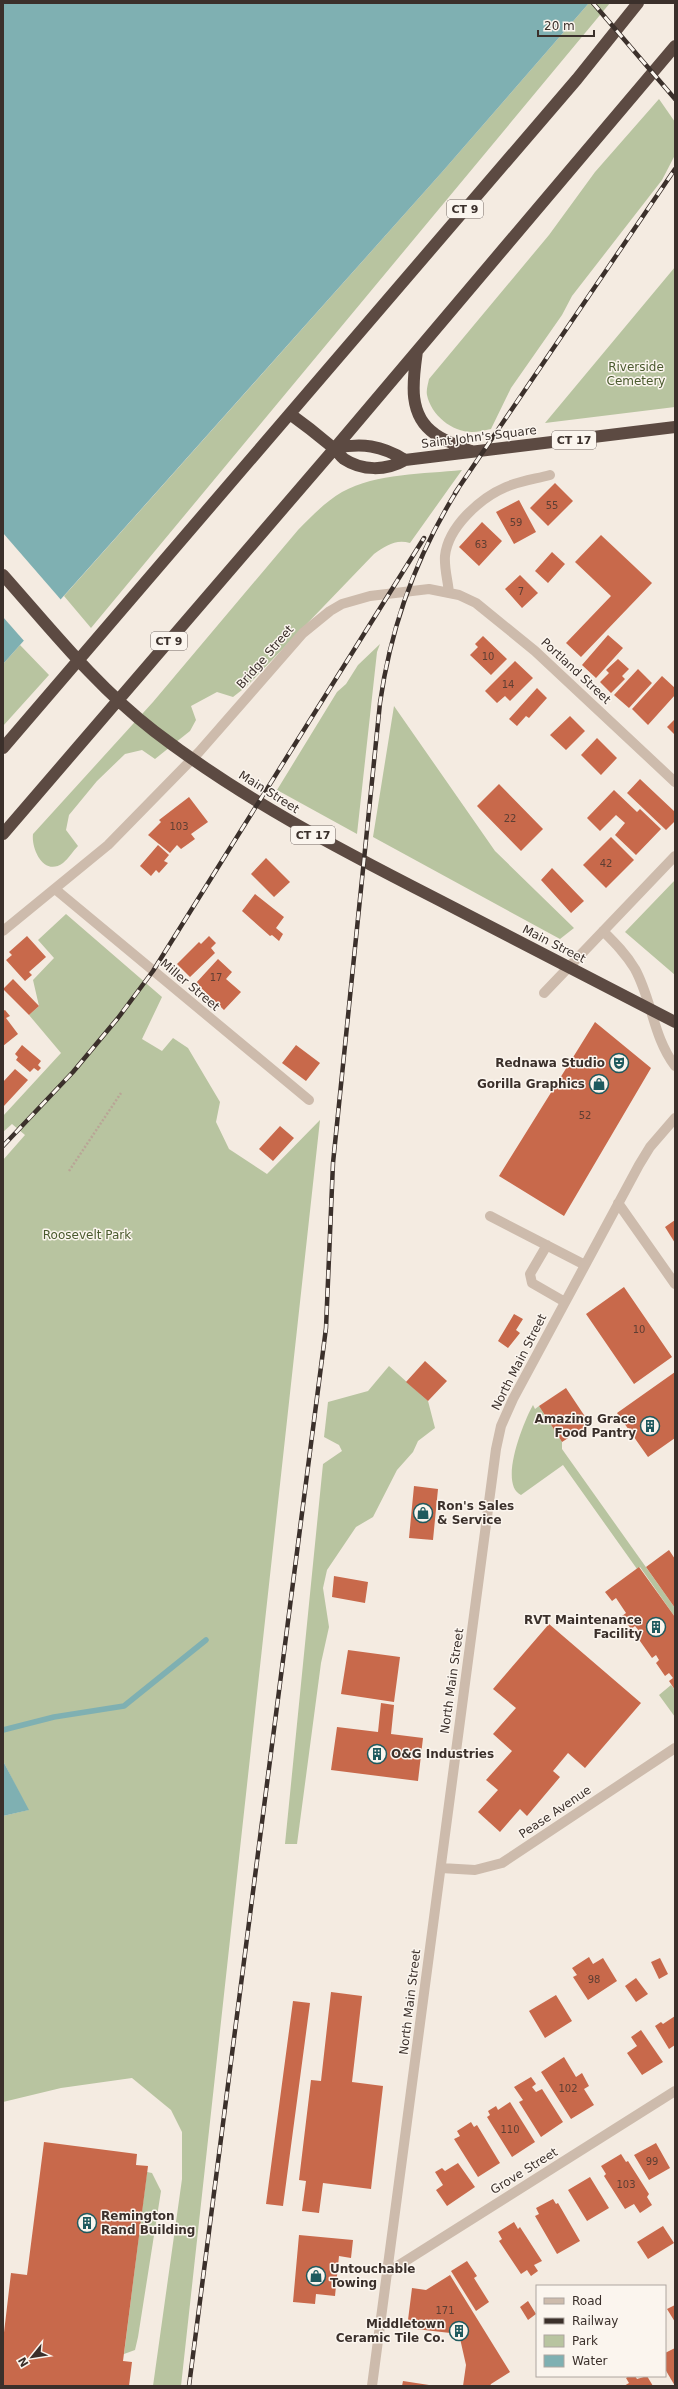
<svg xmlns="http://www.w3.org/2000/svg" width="678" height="2389" font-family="'DejaVu Sans',sans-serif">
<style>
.green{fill:#b8c4a0}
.water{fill:#7fb0b2}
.pier{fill:#f4ebe1}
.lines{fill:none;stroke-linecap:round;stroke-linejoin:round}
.stream{stroke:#7fb0b2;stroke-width:5.5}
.building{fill:#c8694b}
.path{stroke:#b9a596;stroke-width:2.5;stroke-dasharray:2 2;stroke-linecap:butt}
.minor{stroke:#cdbbac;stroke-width:10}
.highway{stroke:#5c4a42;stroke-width:12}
.rail-casing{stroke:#3b302b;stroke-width:4.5}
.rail{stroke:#fbf5ee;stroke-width:3;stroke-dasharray:9;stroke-linecap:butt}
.labels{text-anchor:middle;stroke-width:3;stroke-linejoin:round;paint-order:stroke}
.number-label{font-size:10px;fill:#5e3e33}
.shield{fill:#fbf5ee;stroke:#756b66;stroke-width:1}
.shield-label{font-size:11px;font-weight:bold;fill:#3b302b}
.park-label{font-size:12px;fill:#4a5a2e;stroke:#fbf5ee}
.street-label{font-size:12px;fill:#3b302b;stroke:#fbf5ee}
.poi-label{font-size:12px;font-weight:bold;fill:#3b302b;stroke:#fbf5ee;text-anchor:end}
</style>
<rect width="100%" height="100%" fill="#f4ebe1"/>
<!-- green -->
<path class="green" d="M589,3H610L91,628L64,596L443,171Z
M659,99L675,122V155L662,180L572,296L562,315L511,388L491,429C485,430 478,432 472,432C452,432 431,415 427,395C426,390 428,384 429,379L549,235L595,172Z
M675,267V407L545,423Z
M462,470L410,543C395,539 386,546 374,554L247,686L233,697L217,692L191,706L196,720L190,731L155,759L142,750L125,754L97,781L69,815L66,830L78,846C73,851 69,858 63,863C44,877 31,849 33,834L153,702L298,530C312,516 325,502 342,492C377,473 424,474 462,470Z
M380,644L377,652L357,834L277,790L337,692L346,684L358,665Z
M20,645L49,675L3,726V664Z
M394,706L495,851L574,928L560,939L373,837Z
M675,880V975L625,932Z
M66,914L162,997L142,1039L162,1051L173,1038L188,1048L220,1102L216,1122L229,1149L267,1174L320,1120L181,2386H153L182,2179V2132L171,2110L132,2078L61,2088L3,2102V1816L28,1810L3,1761V1160L25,1135L12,1124L3,1132V1116L61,1053L29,1015L39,1006L33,980L54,958L38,940Z
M389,1366L428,1401L435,1428L418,1441L413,1452L397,1470L373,1517L356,1527L327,1570L323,1588L329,1627L321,1663L297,1844H285L323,1464L342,1451L339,1445L324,1437L328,1402L368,1391Z
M533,1405L535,1409L539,1406L562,1442V1449L675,1608V1617L640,1567L637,1569L563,1465L521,1495C498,1484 524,1421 533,1405Z
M671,1685L675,1690V1717L659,1695Z
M147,2172L152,2173L161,2191L138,2337L135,2350L124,2354Z"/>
<!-- water -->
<path class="water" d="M3,3H589L443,171L3,664Z
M3,1761L29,1810L3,1816Z"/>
<!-- pier -->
<path class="pier" d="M3,533L62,601L25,642L3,617Z"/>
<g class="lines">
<!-- stream -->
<path class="stream" d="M3,1730L54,1717L124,1706L206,1640"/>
</g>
<!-- building -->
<path class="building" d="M555,483L573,501L548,526L530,508Z
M519,500L536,532L514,544L496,512Z
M482,522L502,541L479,566L459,547Z
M601,535L652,583L581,657L566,643L611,596L575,562Z
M552,552L565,564L548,583L535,571Z
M520,575L538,593L522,608L505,589Z
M608,635L623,648L596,678L582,665Z
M483,636L507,659L491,675L470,655L478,647L475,644Z
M618,659L629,669L622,676L625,679L611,693L600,682L609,673L606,670Z
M515,661L533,678L510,701L505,696L497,703L485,691Z
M638,669L652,683L629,708L614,695Z
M662,676L675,688V695L648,725L632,709Z
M537,688L547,698L529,718L526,716L517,726L509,719Z
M570,716L585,731L566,750L550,735Z
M675,719V735L667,727Z
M597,738L617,758L601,775L581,755Z
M640,779L675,812V821L666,830L627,793Z
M499,784L543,829L521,851L477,806Z
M614,790L637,812L640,809L661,829L636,855L615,835L625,823L616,815L600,831L587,818Z
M189,797L208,822L191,834L195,839L181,849L177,845L170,853L148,835L161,822L159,820Z
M611,837L634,860L606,888L583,865Z
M158,845L169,855L164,861L168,863L159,873L156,870L151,876L140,866Z
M266,858L290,882L274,897L251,874Z
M552,868L584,901L571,913L541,880Z
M255,894L284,917L276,928L283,934L279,941L272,935L270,936L242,911Z
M27,936L46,957L29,972L32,975L25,981L6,960L12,955L9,952Z
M209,936L216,943L211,948L215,953L190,977L177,964L199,942L201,944Z
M218,959L232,972L226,979L241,992L224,1010L196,983Z
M13,979L39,1006L29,1015L3,989Z
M5,1010L10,1016L6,1018L18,1034L3,1046V1011Z
M595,1022L651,1068L564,1216L499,1176Z
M22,1045L41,1061L38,1065L41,1068L38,1071L34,1068L30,1072L16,1060L18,1057L15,1054Z
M296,1045L320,1063L306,1081L282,1063Z
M15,1069L28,1080L3,1107V1082Z
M280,1126L294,1138L273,1161L259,1149Z
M675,1220V1243L665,1227Z
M624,1287L672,1357L634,1384L586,1314Z
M514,1314L523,1319L516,1330L520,1333L508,1348L498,1341Z
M425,1361L447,1381L428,1401L406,1382Z
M675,1372V1438L648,1457L617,1413Z
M566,1388L590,1424L562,1442L539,1406Z
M414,1486L438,1489L433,1540L409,1538Z
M669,1550L675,1559V1608L646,1567Z
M639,1567L675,1617V1690L669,1681L673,1678L669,1673L665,1676L656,1663L659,1660L656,1655L652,1658L635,1634L639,1631L635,1626L631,1629L622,1616L626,1613L616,1598L612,1601L605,1592Z
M334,1576L368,1582L365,1603L332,1597Z
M549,1624L641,1703L585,1768L568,1753L553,1771L560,1777L527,1816L520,1809L500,1832L478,1812L498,1790L486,1780L512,1751L493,1734L516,1708L493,1689Z
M348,1650L400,1657L394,1702L341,1694Z
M381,1703L394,1705L391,1734L423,1738L418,1781L331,1770L337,1727L378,1732Z
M589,1957L593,1964L603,1958L617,1981L588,2000L573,1977L577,1975L572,1968Z
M660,1958L668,1974L659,1979L651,1962Z
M636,1978L648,1994L636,2002L625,1986Z
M331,1992L362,1996L352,2082L383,2086L371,2189L323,2183L319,2213L302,2211L306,2181L299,2180L311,2080L321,2081Z
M556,1995L572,2021L545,2038L529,2011Z
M293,2001L310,2003L283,2206L266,2204Z
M675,2016V2045L669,2049L655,2026L661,2022L663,2024Z
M641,2030L663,2062L642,2075L627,2053L637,2046L631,2037Z
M564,2057L576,2077L582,2073L589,2086L584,2089L594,2105L571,2119L541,2072Z
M531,2077L536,2084L532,2087L536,2092L542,2089L563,2122L541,2137L519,2102L523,2100L514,2087Z
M510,2102L535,2142L512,2157L487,2117L490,2115L488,2111L496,2106L498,2110Z
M471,2122L474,2127L477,2125L500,2163L478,2177L454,2139L460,2136L457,2131Z
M44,2142L137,2154L136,2165L148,2166L123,2361L132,2362L129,2386H3V2341L11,2273L27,2275Z
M656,2143L670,2168L649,2180L634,2155Z
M621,2154L626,2162L628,2161L649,2194L647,2197L652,2205L640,2213L634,2204L625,2209L604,2176L606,2174L601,2166Z
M458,2163L475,2187L447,2206L436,2190L443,2185L435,2172L442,2168L445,2171Z
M590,2177L609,2208L587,2221L568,2190Z
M553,2199L556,2204L558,2203L580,2241L557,2254L535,2216L539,2214L536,2208Z
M514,2222L518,2229L520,2227L542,2261L534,2265L538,2271L531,2276L527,2270L521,2274L499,2241L502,2239L498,2232Z
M663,2226L674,2243L648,2259L637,2242Z
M299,2235L353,2240L351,2258L339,2256L335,2296L316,2294L315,2304L293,2302Z
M467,2261L477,2276L474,2278L489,2302L476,2311L451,2271Z
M450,2275L510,2372L491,2384L490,2386H463L466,2365L459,2334L407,2328L412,2288L426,2290Z
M528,2301L536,2314L528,2320L520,2307Z
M675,2305V2322L667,2309Z
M675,2348V2386L665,2369V2353Z
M629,2376H635L637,2379L647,2376L653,2386H624L629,2383L626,2378Z
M403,2381L429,2385V2386H402Z"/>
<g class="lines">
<!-- path -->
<path class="path" d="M69,1171L121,1093"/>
<!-- minor -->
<path class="minor" d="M449,593C448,581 444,568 445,556C448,527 480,498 506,487C520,481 535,479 550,475
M55,889L309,1100
M3,931L108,845L199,752L303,633L330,611L342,604L370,596L429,589L459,595L476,603L535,651L675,782
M603,931C615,943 626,954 635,969C652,1000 653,1037 675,1066
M544,993L675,856
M618,1203L675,1284
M490,1216L585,1265
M547,1245L530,1274L532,1283L565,1302
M441,1868L475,1870L502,1863L675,1748
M388,2272L675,2091
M372,2386L496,1449L501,1426L513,1399L639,1165L650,1147L675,1118"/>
<!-- highway -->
<path class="highway" d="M417,351C413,380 407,415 435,434C446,442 459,446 471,451
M290,414C304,424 318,435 331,446C336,449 339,455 344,459C362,471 386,471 405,460L675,427
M335,448C362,443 381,445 405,460
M3,575C51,629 96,686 154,731C241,798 337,848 435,898C515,940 595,981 675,1022
M3,748L577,79L638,3
M3,834L335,448L675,46"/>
<defs>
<path id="rail" d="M593,3L675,99
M455,493L675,169
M3,1146L73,1072L118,1018L153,971L424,538
M189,2386L326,1328L333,1163L380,703C391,625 416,556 458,489"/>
</defs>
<!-- rail casing -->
<use href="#rail" class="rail-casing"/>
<!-- rail -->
<use href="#rail" class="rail"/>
</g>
<!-- icons -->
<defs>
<symbol id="theatre-ring" viewBox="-11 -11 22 22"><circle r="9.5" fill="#fbf5ee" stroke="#1f5a5e" stroke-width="1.5"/><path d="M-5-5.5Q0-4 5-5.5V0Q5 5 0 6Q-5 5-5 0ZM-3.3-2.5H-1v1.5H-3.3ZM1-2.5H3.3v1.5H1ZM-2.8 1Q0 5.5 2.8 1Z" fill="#1f5a5e"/></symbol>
<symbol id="shop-ring" viewBox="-11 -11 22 22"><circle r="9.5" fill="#fbf5ee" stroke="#1f5a5e" stroke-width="1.5"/><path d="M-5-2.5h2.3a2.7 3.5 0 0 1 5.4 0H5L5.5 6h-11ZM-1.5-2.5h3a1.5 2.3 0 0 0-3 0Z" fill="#1f5a5e"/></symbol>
<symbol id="building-ring" viewBox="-11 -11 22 22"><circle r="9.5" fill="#fbf5ee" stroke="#1f5a5e" stroke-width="1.5"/><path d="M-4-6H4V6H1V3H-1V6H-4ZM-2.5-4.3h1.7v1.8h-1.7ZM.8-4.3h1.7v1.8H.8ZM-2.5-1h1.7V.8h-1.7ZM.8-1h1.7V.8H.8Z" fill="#1f5a5e"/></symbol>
</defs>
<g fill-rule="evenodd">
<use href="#theatre-ring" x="608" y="1052" width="22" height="22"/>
<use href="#shop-ring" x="588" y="1073" width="22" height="22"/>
<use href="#building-ring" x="639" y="1415" width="22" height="22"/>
<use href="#shop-ring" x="412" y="1502" width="22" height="22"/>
<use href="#building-ring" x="645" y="1616" width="22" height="22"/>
<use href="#building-ring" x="366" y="1743" width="22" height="22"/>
<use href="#building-ring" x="76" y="2212" width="22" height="22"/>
<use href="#shop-ring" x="305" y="2265" width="22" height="22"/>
<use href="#building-ring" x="448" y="2320" width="22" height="22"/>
</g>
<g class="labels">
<!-- number labels -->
<g class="number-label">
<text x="552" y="509">55</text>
<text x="516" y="526">59</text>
<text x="481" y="548">63</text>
<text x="521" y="595">7</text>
<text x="488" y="660">10</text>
<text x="508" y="688">14</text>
<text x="510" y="822">22</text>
<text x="179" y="830">103</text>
<text x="606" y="867">42</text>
<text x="216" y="981">17</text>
<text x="585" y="1119">52</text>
<text x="639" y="1333">10</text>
<text x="594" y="1983">98</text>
<text x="568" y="2092">102</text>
<text x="510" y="2133">110</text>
<text x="652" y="2165">99</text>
<text x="626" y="2188">103</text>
<text x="445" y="2314">171</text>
</g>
<!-- shield labels -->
<g class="shield">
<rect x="447" y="200" width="36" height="18" rx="3"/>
<rect x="552" y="431" width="44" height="18" rx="3"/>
<rect x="151" y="632" width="36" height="18" rx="3"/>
<rect x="291" y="826" width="44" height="18" rx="3"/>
</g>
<g class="shield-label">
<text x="465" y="213">CT 9</text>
<text x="574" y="444">CT 17</text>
<text x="169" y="645">CT 9</text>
<text x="313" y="839">CT 17</text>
</g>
<!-- park labels -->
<g class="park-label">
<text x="636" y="371">Riverside<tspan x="636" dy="14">Cemetery</tspan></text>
<text x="87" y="1239">Roosevelt Park</text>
</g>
<!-- street labels -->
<g class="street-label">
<text transform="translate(479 437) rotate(-7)" y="4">Saint John's Square</text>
<text transform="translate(265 657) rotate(-49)" y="4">Bridge Street</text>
<text transform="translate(576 671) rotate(43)" y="4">Portland Street</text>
<text transform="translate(269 792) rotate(32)" y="4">Main Street</text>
<text transform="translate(554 944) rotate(27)" y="4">Main Street</text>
<text transform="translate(190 985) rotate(40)" y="4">Miller Street</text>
<text transform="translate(519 1362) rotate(-63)" y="4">North Main Street</text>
<text transform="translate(452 1681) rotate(-82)" y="4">North Main Street</text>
<text transform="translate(555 1812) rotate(-34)" y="4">Pease Avenue</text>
<text transform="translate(410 2002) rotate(-83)" y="4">North Main Street</text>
<text transform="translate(524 2171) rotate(-32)" y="4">Grove Street</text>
</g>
<!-- poi labels -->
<g class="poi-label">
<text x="605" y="1067">Rednawa Studio</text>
<text x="585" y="1088">Gorilla Graphics</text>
<text x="636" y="1423">Amazing Grace<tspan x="636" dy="14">Food Pantry</tspan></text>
<text x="437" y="1510" text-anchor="start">Ron's Sales<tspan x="437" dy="14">&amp; Service</tspan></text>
<text x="642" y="1624">RVT Maintenance<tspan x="642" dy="14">Facility</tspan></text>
<text x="391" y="1758" text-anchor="start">O&amp;G Industries</text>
<text x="101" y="2220" text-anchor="start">Remington<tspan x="101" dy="14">Rand Building</tspan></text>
<text x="330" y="2273" text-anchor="start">Untouchable<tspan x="330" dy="14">Towing</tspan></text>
<text x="445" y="2328">Middletown<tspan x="445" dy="14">Ceramic Tile Co.</tspan></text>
</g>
</g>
<!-- border -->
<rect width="678" height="2389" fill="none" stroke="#3b302b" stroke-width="8"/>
<!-- legend -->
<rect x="536" y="2285" width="130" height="92" fill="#fbf5ee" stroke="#aea6a0"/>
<rect x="544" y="2298" width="20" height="6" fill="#cdbbac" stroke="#aea6a0"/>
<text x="572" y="2305" font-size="12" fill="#3b302b">Road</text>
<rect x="544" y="2318" width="20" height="6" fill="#3b302b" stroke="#aea6a0"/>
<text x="572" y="2325" font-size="12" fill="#3b302b">Railway</text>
<rect x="544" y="2335" width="20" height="12" fill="#b8c4a0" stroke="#aea6a0"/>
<text x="572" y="2345" font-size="12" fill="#3b302b">Park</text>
<rect x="544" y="2355" width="20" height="12" fill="#7fb0b2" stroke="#aea6a0"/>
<text x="572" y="2365" font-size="12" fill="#3b302b">Water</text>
<!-- north arrow -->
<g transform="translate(32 2357) rotate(240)" stroke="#fbf5ee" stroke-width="3" paint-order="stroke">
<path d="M0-3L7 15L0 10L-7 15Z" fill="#3b302b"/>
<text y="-6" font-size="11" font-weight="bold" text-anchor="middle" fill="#3b302b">N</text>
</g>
<!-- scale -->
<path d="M538 30v6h56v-6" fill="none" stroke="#3b302b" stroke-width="2"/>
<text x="544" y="30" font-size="12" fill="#3b302b" stroke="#fbf5ee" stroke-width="3" paint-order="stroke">20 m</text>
</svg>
